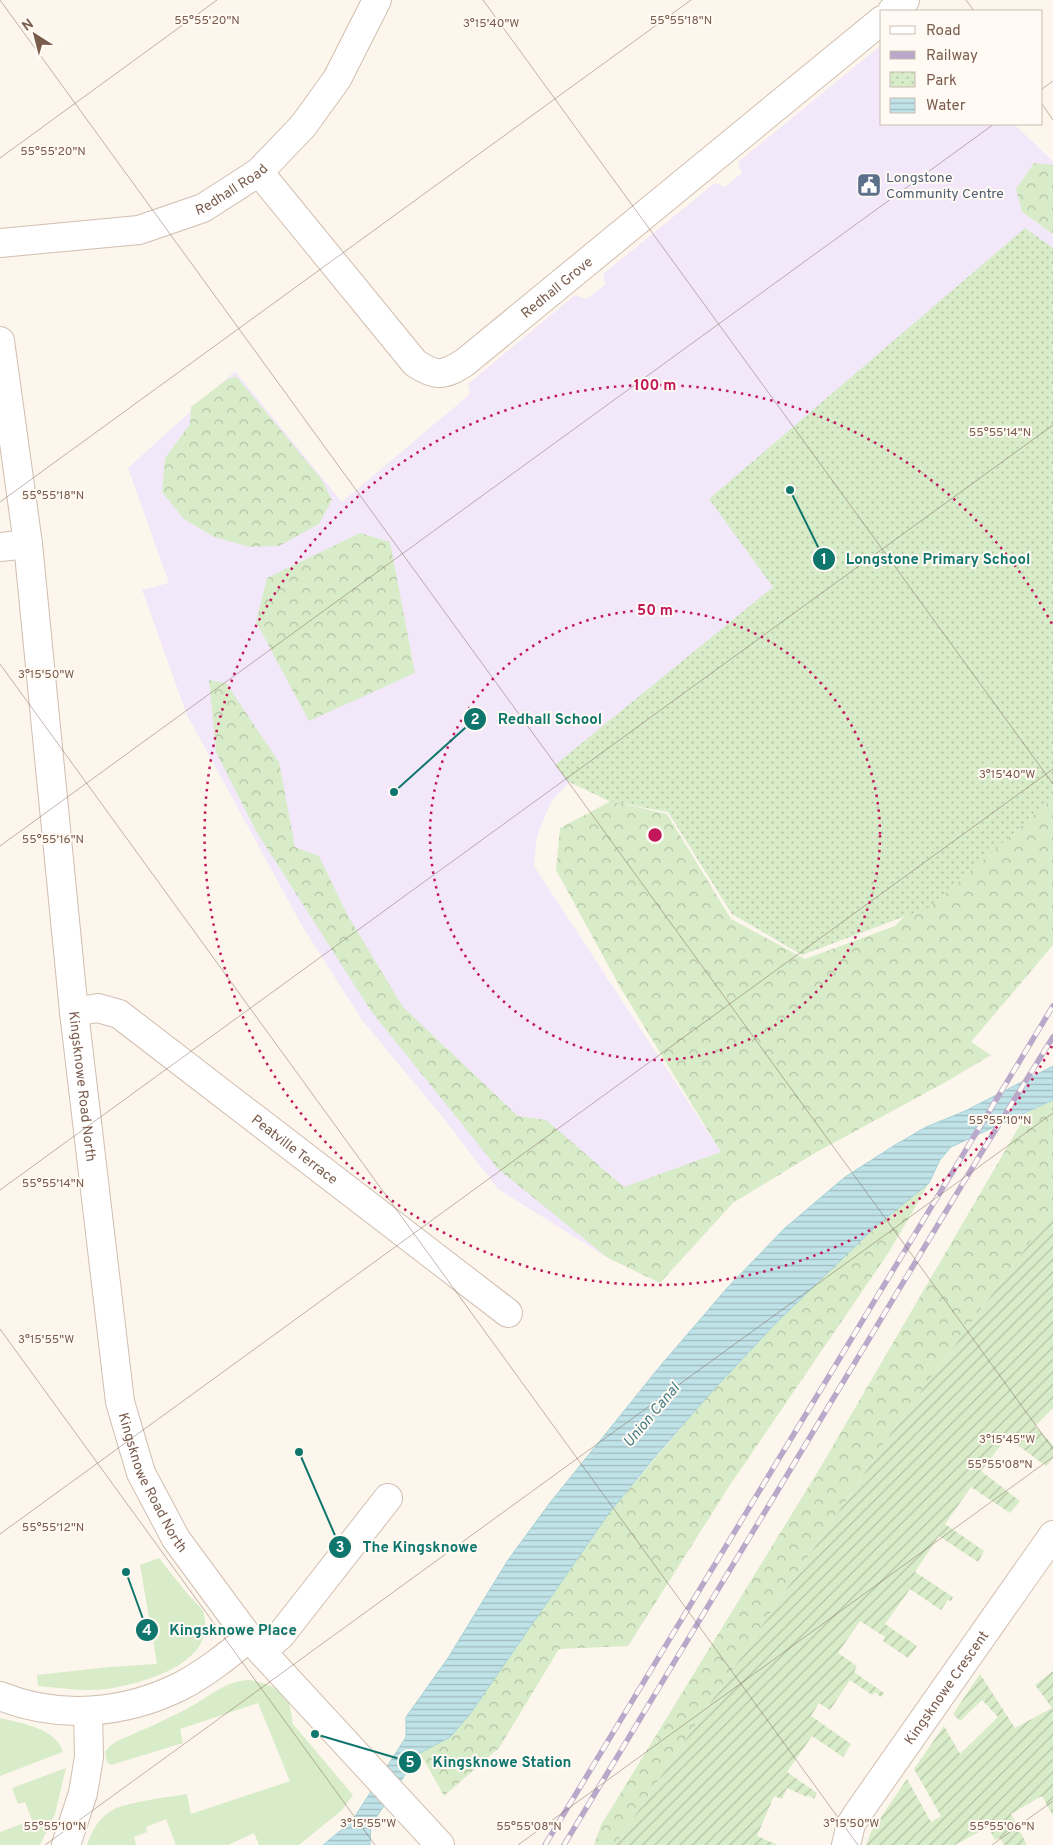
<svg xmlns="http://www.w3.org/2000/svg" width="1053" height="1845" font-family="Overpass,sans-serif">
<style>
.education{fill:#f3e8fa}
.grass{fill:#d8ecc9}
.forest{fill:url(#forest-crowns)}
.park{fill:url(#park-dots)}
.garden{fill:url(#garden-furrows)}
.water{fill:url(#water-rules);stroke:#a5d3da}
.lines{fill:none;stroke-linecap:round;stroke-linejoin:round}
.minor-casing{stroke:#d1beb0;stroke-width:30}
.minor{stroke:#fff;stroke-width:28}
.rail-casing{stroke:#b9a8c9;stroke-width:5.5}
.rail{stroke:#fffaf3;stroke-width:4;stroke-dasharray:11;stroke-linecap:butt}
.ticks{fill:none;stroke:#7a5c4d;stroke-width:1;stroke-opacity:0.45}
.ring{fill:none;stroke:#c2185b;stroke-width:2.5;stroke-dasharray:2.5 5}
.labels{text-anchor:middle;stroke-width:4;stroke-linejoin:round;paint-order:stroke}
.service-label{font-size:14px;fill:#4e5e75;stroke:#fffaf3;text-anchor:start}
.street-label{font-size:14px;fill:#7a5c4d;stroke:#fffaf3}
.water-label{font-size:15px;font-style:italic;fill:#437c86;stroke:#fffaf3}
.ticks-label{font-size:12px;text-anchor:middle;fill:#7a5c4d;stroke:#fffaf3;stroke-width:4;stroke-linejoin:round;paint-order:stroke}
.centre{fill:#c2185b;stroke:#fffaf3;stroke-width:2.5}
.ring-label{font-size:15px;text-anchor:middle;font-weight:bold;fill:#c2185b;stroke:#fffaf3;stroke-width:4;stroke-linejoin:round;paint-order:stroke}
.leader{fill:none;stroke:#0f766e;stroke-width:2}
.callout-dot{fill:#0f766e;stroke:#fffaf3;stroke-width:2}
.mark-label{font-size:15px;text-anchor:middle;font-weight:bold;fill:#fff}
.callout-label{font-size:15px;text-anchor:middle;font-weight:bold;fill:#0f766e;stroke:#fffaf3;stroke-width:4;stroke-linejoin:round;paint-order:stroke}
</style>
<defs>
<pattern id="forest-crowns" width="20" height="18" patternUnits="userSpaceOnUse" patternTransform="scale(1.25)"><rect width="20" height="18" fill="#d8ecc9"/><path d="M2 6a3 3 0 1 1 6 0M12 15a3 3 0 1 1 6 0" fill="none" stroke="#b4c2a5"/></pattern>
<pattern id="park-dots" width="8" height="8" patternUnits="userSpaceOnUse" patternTransform="scale(1.25)"><rect width="8" height="8" fill="#d8ecc9"/><path d="M2 2h.1M6 6h.1" fill="none" stroke="#b4c2a5" stroke-width="1.8" stroke-linecap="round"/></pattern>
<pattern id="garden-furrows" width="10" height="10" patternUnits="userSpaceOnUse" patternTransform="scale(1.25)"><rect width="10" height="10" fill="#d8ecc9"/><path d="M-1 1l2-2M0 10L10 0M9 11l2-2" fill="none" stroke="#b4c2a5"/></pattern>
<pattern id="water-rules" width="6" height="5" patternUnits="userSpaceOnUse" patternTransform="scale(1.25)"><rect width="6" height="5" fill="#bfe3e8"/><path d="M0 2.5h6" fill="none" stroke="#a0bbbe"/></pattern>
</defs>
<rect width="100%" height="100%" fill="#fdf6ec"/>
<!-- education -->
<path class="education" d="M880,46L882,47V124H1014L1053,161V171L1022,212L1053,234V798L802,955L732,914L668,812L611,801L562,760L556,765L569,782L551,802L537,836L534,866L721,1152L608,1258L498,1189L441,1115L362,1020L301,924L187,715L142,590L169,583L128,468L235,371L342,502L470,394L468,384L575,295L586,299L605,285L603,274L715,183L725,187L733,180L742,173L738,162Z"/>
<!-- grass -->
<path class="grass" d="M159,1558C169,1571 180,1584 190,1597C194,1601 200,1606 203,1611C205,1617 206,1624 205,1630C201,1668 138,1684 107,1689C84,1692 61,1688 38,1686L37,1675L109,1667L157,1664L140,1565Z
M248,1680C264,1682 275,1687 288,1696L293,1724L353,1795L342,1810L299,1845H259L254,1833L228,1845H176L166,1819L146,1827L147,1832L134,1837L136,1845H87C91,1832 99,1818 111,1811C125,1802 169,1797 187,1794L191,1814L290,1781L258,1703L180,1729L183,1743L111,1765L107,1762L105,1752L110,1746L117,1741C140,1731 163,1721 185,1710C208,1698 222,1682 248,1680Z
M0,1718C21,1723 56,1728 63,1752L0,1776Z
M66,1768L55,1814L40,1845H0V1832L32,1820L25,1802L18,1804L12,1788Z"/>
<!-- forest -->
<path class="forest" d="M1034,163L1053,165V234L1022,212L1016,189Z
M237,377L322,480L332,500L319,524L279,546L250,547L214,537L184,519L162,492L165,458L190,424L191,407L229,378Z
M360,533L390,542L415,673L309,721L256,622L267,578Z
M209,680L226,683L279,762L295,847L319,856L348,916L403,1007L518,1116L546,1120L624,1187L721,1152L620,987L556,870L560,828L611,801L667,814L731,919L805,959L895,926L953,866L1053,789V945L971,1042L991,1055L944,1083L815,1153L733,1203L660,1283L608,1258L498,1169L371,1011L256,831L216,752Z
M1053,1100V1211L898,1423L615,1845H594L601,1825L820,1468L1027,1113Z
M929,1183L889,1252L730,1485L628,1646L559,1649L499,1748L444,1796L420,1753L450,1737L470,1714L609,1513L707,1397L774,1325L826,1274L874,1228Z"/>
<!-- park -->
<path class="park" d="M1025,228L1053,248V798L930,907L802,955L732,914L668,812L609,801L569,782L555,765L773,587L709,499Z"/>
<!-- garden -->
<path class="garden" d="M1053,1211V1408L1035,1426L1053,1445V1458L1046,1466L1007,1437L981,1471L1020,1501L1010,1513L971,1487L945,1524L984,1551L978,1562L939,1536L915,1572L953,1597L951,1601L948,1600L941,1610L910,1589L885,1624L917,1646L908,1658L883,1641L885,1637L860,1621L838,1653L857,1666L854,1672L884,1693L881,1697L875,1692L872,1695L850,1680L830,1710L819,1703L811,1716L851,1744L843,1757L812,1736L787,1772L817,1793L814,1799L808,1795L807,1797L787,1788L782,1799L774,1796L757,1836L778,1845H615L898,1423Z
M1053,1671V1816L1042,1796L1011,1814L1027,1845H1004L1000,1838L995,1840L988,1827L955,1845H866L871,1832L907,1779L931,1822L941,1816L914,1769L944,1726L960,1754L998,1717L982,1700L960,1721L953,1714L980,1674L1015,1728L1052,1708L1035,1685Z"/>
<!-- water -->
<path class="water" d="M1053,1066V1100L951,1147L940,1160L929,1183L874,1228L774,1325L707,1397L654,1458L609,1513L470,1714L450,1737L420,1753L371,1825L370,1845H323L352,1821L406,1737V1717L448,1658L508,1560L549,1504L661,1365L728,1287L785,1228L845,1177L895,1145L926,1127L965,1111Z"/>
<g class="lines">
<defs>
<g id="minor">
<path d="M892,11L905,0"/>
<path id="s1" d="M259,172L415,363C436,377 443,376 464,363L882,20"/>
<path id="s2" d="M0,243L139,230L203,208L259,172L303,126L337,79L377,0"/>
<path id="s3" d="M0,341L28,544L74,1012L120,1402L141,1473L176,1539L249,1638L440,1845"/>
<path d="M0,547L28,544"/>
<path id="s4" d="M74,1012L98,1008L119,1014L508,1313"/>
<path d="M261,1651L280,1636L388,1498"/>
<path d="M0,1696C59,1720 125,1714 181,1686C206,1673 228,1655 249,1638"/>
<path d="M66,1845L83,1793L89,1757L88,1712"/>
<path id="s5" d="M846,1845L851,1824L858,1813L1053,1535"/>
</g>
</defs>
<!-- minor casing -->
<use href="#minor" class="minor-casing"/>
<!-- minor -->
<use href="#minor" class="minor"/>
<defs>
<path id="rail" d="M545,1845L1053,1006
M564,1845L980,1155L1053,1037"/>
</defs>
<!-- rail casing -->
<use href="#rail" class="rail-casing"/>
<!-- rail -->
<use href="#rail" class="rail"/>
</g>
<!-- ticks -->
<path class="ticks" d="M0,0L1053,1449M483,0L1053,784M966,0L974,11M1042,89L1053,81M1042,104L1053,120M0,158L217,0M0,502L691,0M0,664L858,1845M0,846L994,124M0,1190L1053,425M0,1329L375,1845M0,1534L1053,769M45,1845L1053,1113M518,1845L1053,1457M992,1845L1053,1801"/>
<!-- distance rings -->
<g class="ring">
<circle cx="655" cy="835" r="225"/>
<path d="M1052 1046A450 450 0 1 1 1052 624"/>
</g>
<!-- icons -->
<defs>
<symbol id="civic-square" viewBox="-11 -11 22 22"><rect x="-9" y="-9" width="18" height="18" rx="4" fill="#5c6f8a" stroke="#fffaf3"/><path d="M-.6-6.5H3V-4.5H.6V-3L4-1V1h2V6H-6V1h2V-1L-.6-3ZM-1.2 2.5V6h2.4V2.5Z" fill="#fff"/></symbol>
</defs>
<g fill-rule="evenodd">
<use href="#civic-square" x="855" y="171" width="28" height="28"/>
</g>
<g class="labels">
<!-- service labels -->
<g class="service-label">
<text x="886" y="182">Longstone<tspan x="886" dy="16">Community Centre</tspan></text>
</g>
<!-- street labels -->
<g class="street-label">
<text dy="5" stroke="none"><textPath href="#s2" startOffset="241">Redhall Road</textPath></text>
<text dy="5" stroke="none"><textPath href="#s1" startOffset="420">Redhall Grove</textPath></text>
<text dy="5" stroke="none"><textPath href="#s3" startOffset="750">Kingsknowe Road North</textPath></text>
<text dy="5" stroke="none"><textPath href="#s4" startOffset="268">Peatville Terrace</textPath></text>
<text dy="5" stroke="none"><textPath href="#s3" startOffset="1155">Kingsknowe Road North</textPath></text>
<text dy="5" stroke="none"><textPath href="#s5" startOffset="188">Kingsknowe Crescent</textPath></text>
</g>
<!-- water labels -->
<g class="water-label">
<text transform="translate(651 1415) rotate(-50)" y="5">Union Canal</text>
</g>
</g>
<g class="ticks-label">
<text x="207" y="24">55°55'20"N</text>
<text x="681" y="24">55°55'18"N</text>
<text x="491" y="27">3°15'40"W</text>
<text x="53" y="155">55°55'20"N</text>
<text x="1000" y="436">55°55'14"N</text>
<text x="53" y="499">55°55'18"N</text>
<text x="46" y="678">3°15'50"W</text>
<text x="1007" y="778">3°15'40"W</text>
<text x="53" y="843">55°55'16"N</text>
<text x="1000" y="1124">55°55'10"N</text>
<text x="53" y="1187">55°55'14"N</text>
<text x="46" y="1343">3°15'55"W</text>
<text x="1007" y="1443">3°15'45"W</text>
<text x="1000" y="1468">55°55'08"N</text>
<text x="53" y="1531">55°55'12"N</text>
<text x="368" y="1827">3°15'55"W</text>
<text x="851" y="1827">3°15'50"W</text>
<text x="55" y="1830">55°55'10"N</text>
<text x="529" y="1830">55°55'08"N</text>
<text x="1002" y="1830">55°55'06"N</text>
</g>
<circle cx="655" cy="835" r="8" class="centre"/>
<g class="ring-label">
<text x="655" y="390">100 m</text>
<text x="655" y="615">50 m</text>
</g>
<!-- callouts -->
<path class="leader" d="M790 490L824 559M394 792L475 719M299 1452L340 1547M126 1572L147 1630M315 1734L410 1762"/>
<g class="callout-dot">
<circle cx="790" cy="490" r="5"/>
<circle cx="394" cy="792" r="5"/>
<circle cx="299" cy="1452" r="5"/>
<circle cx="126" cy="1572" r="5"/>
<circle cx="315" cy="1734" r="5"/>
<circle cx="824" cy="559" r="12"/>
<circle cx="475" cy="719" r="12"/>
<circle cx="340" cy="1547" r="12"/>
<circle cx="147" cy="1630" r="12"/>
<circle cx="410" cy="1762" r="12"/>
</g>
<g class="mark-label">
<text x="824" y="564">1</text>
<text x="475" y="724">2</text>
<text x="340" y="1552">3</text>
<text x="147" y="1635">4</text>
<text x="410" y="1767">5</text>
</g>
<g class="callout-label">
<text x="938" y="564">Longstone Primary School</text>
<text x="550" y="724">Redhall School</text>
<text x="420" y="1552">The Kingsknowe</text>
<text x="233" y="1635">Kingsknowe Place</text>
<text x="502" y="1767">Kingsknowe Station</text>
</g>
<!-- legend -->
<rect x="880" y="10" width="162" height="115" fill="#fffaf3" stroke="#cabbb1"/>
<rect x="890" y="26" width="25" height="8" fill="#ffffff" stroke="#cabbb1"/>
<text x="926" y="35" font-size="15" fill="#7a5c4d">Road</text>
<rect x="890" y="51" width="25" height="8" fill="#b9a8c9" stroke="#cabbb1"/>
<text x="926" y="60" font-size="15" fill="#7a5c4d">Railway</text>
<rect x="890" y="72" width="25" height="15" fill="url(#park-dots)" stroke="#cabbb1"/>
<text x="926" y="85" font-size="15" fill="#7a5c4d">Park</text>
<rect x="890" y="98" width="25" height="15" fill="url(#water-rules)" stroke="#cabbb1"/>
<text x="926" y="110" font-size="15" fill="#7a5c4d">Water</text>
<!-- north arrow -->
<g transform="translate(35 35) rotate(324)" stroke="#fffaf3" stroke-width="4" paint-order="stroke">
<path d="M0-4L9 19L0 12L-9 19Z" fill="#7a5c4d"/>
<text y="-8" font-size="14" font-weight="bold" text-anchor="middle" fill="#7a5c4d">N</text>
</g>
</svg>
